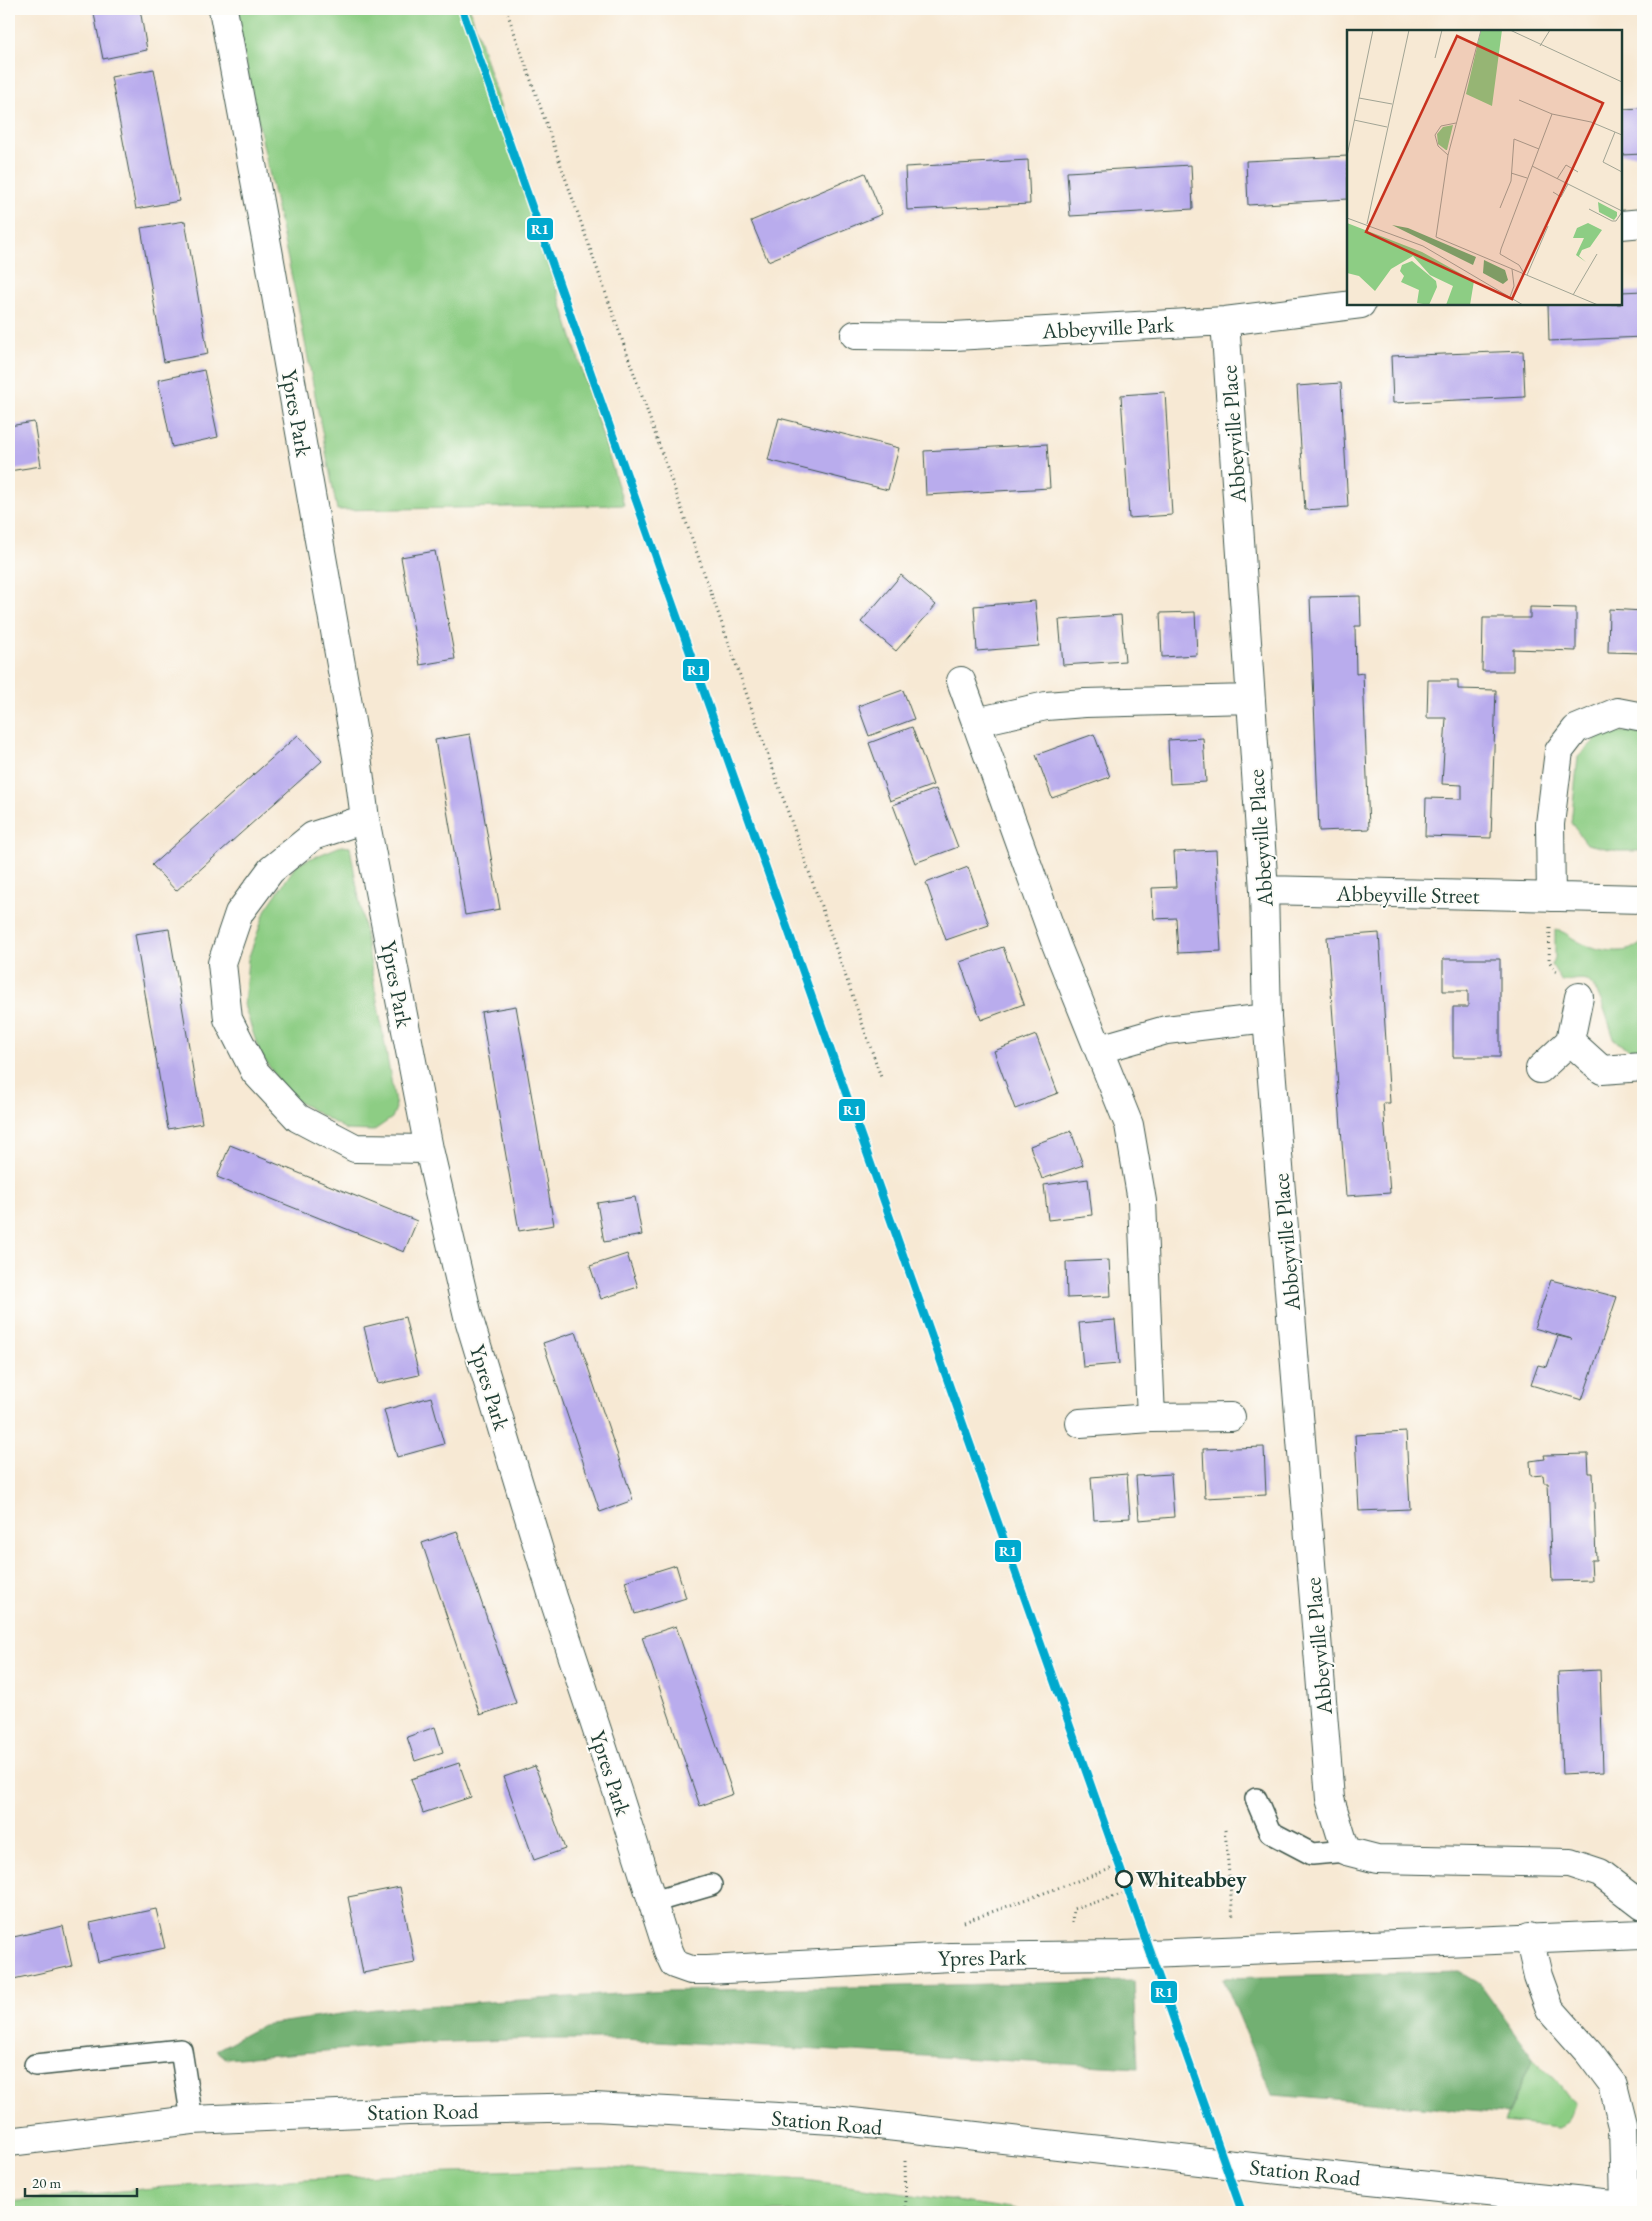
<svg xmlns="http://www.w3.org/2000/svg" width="1652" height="2221" font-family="'EB Garamond',serif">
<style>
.green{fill:#8dcd84;stroke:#56855c}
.forest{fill:#72b072;stroke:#487653}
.building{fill:#b9aced}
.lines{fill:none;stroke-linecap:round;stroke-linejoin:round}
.lane-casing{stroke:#3f574c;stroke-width:24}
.street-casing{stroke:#3f574c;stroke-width:30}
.secondary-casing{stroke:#3f574c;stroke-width:30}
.path{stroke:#3f574c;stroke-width:3;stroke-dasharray:1 4;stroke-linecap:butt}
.lane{stroke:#fff;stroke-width:21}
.street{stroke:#fff;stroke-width:28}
.secondary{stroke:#fff;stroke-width:28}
.rail-1-casing{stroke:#fdfcf7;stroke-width:11}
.rail-1{stroke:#00a9ce;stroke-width:8}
.stop-dot{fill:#fdfcf7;stroke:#1f3d34;stroke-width:2.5}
.labels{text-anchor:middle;stroke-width:4;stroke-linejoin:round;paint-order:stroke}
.street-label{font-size:22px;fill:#1f3d34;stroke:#fdfcf7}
.stop-label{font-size:22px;font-weight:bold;fill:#1f3d34;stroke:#fdfcf7;text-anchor:start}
.inset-road{fill:none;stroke:#a1a494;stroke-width:1}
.view{fill:#c8321e;fill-opacity:0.15;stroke:#c8321e;stroke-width:2.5}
.inset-edge{fill:none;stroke:#1f3d34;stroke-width:2.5}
.line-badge{stroke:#fdfcf7;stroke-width:2}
.badge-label{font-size:14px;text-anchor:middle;font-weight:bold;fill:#fff}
</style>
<rect width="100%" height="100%" fill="#fdfcf7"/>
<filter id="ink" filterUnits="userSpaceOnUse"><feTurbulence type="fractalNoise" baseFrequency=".02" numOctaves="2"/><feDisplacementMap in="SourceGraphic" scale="10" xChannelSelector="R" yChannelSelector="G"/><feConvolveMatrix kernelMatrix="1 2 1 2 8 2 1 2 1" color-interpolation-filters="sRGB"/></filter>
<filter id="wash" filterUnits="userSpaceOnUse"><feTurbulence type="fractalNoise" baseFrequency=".0096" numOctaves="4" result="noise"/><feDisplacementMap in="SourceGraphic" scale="20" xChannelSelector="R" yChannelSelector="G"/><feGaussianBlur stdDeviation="1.12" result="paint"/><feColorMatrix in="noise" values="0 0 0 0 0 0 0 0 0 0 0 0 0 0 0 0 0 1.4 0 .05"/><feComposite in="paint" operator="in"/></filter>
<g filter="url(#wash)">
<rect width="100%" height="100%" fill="#f7e9d4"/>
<!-- green -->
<path class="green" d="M234,9H470L624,505L337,510L299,311Z
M1643,731V851H1618L1587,844L1571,823L1578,757L1602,733Z
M341,846L350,847L396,1108L392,1118L373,1131L347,1130L288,1096L259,1051L244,1005L248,959L266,909L297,864Z
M1555,930C1565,931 1568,936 1576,940C1589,949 1619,955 1633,948C1637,947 1640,944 1643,942V1048L1634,1051L1615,1041C1609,1026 1600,986 1586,980C1579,978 1569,981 1562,982L1552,965L1555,958Z
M1533,2058L1560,2085L1575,2105L1569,2120L1559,2129L1504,2123Z
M607,2168L806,2180L1033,2212H1057H9V2202L164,2187L416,2173Z"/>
<!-- forest -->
<path class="forest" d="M1460,1972L1479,1983L1533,2058L1507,2114L1272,2095L1223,1978Z
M1134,1981L1138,2068L622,2039H539L423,2043L227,2059L216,2050L263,2025L376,2009L666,1991Z"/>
<g id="blocks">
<!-- building -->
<path class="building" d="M93,9H140L147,50L103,59Z
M154,69L179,201L136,209L111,77Z
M1643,108V154L1621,155V109Z
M1348,156V199L1248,205L1246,161Z
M1028,160L1030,204L907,210L905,167Z
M1191,165L1193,209L1070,216L1067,172Z
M865,173L882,214L768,261L751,221Z
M185,221L208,354L164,362L141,228Z
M1643,291V337L1549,341L1548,304H1621V292Z
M1523,351L1525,397L1393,403L1391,356Z
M204,370L218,437L172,447L158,380Z
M1341,383L1348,507L1305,510L1297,386Z
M1165,392L1172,515L1129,518L1121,395Z
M779,418L899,448L888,490L768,460Z
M34,422L41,466L9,471V426Z
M1047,444L1050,488L926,495L924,451Z
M435,551L455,659L420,665L401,557Z
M901,575L936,605L896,651L861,622Z
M1360,596L1361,626H1355L1356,674L1363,673L1369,829L1319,831L1310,597Z
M1035,601L1039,646L977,651L974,606Z
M1530,607L1576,608V651L1513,649V671H1482L1483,618H1530Z
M1609,609L1643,611V653L1608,652Z
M1195,612L1197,655L1162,657L1160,613Z
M1121,615L1125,661L1063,665L1059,620Z
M1428,680H1458V689L1496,690L1491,838L1425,836L1426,798L1462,799V785L1442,784L1446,718H1427Z
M903,690L914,719L869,736L858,706Z
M912,727L933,785L890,801L869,743Z
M470,734L500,909L465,915L435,740Z
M1094,734L1110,777L1052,798L1036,755Z
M298,735L322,761L176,891L152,865Z
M1203,738L1206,782L1170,784L1168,740Z
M936,789L958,847L915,863L893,805Z
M1216,850L1221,951L1178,953L1176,918L1154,919L1152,888L1176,887L1174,852Z
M968,867L989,925L946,940L926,883Z
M169,929L202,1123L168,1129L135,934Z
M1379,933L1390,1103H1383L1390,1193L1346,1196L1327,937Z
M1003,947L1024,1004L981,1020L960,962Z
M1443,959H1500V1057H1453V1007H1468V991H1443Z
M516,1006L554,1225L519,1231L481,1012Z
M1036,1035L1058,1093L1015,1109L994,1051Z
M1071,1131L1083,1165L1042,1179L1030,1146Z
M230,1145L417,1221L404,1252L217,1177Z
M1088,1179L1092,1215L1048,1220L1044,1185Z
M635,1197L642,1235L604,1242L597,1203Z
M627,1254L638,1287L601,1299L590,1266Z
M1109,1260L1111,1296L1067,1298L1066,1262Z
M1551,1280L1617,1297L1582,1400L1531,1385L1538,1365L1547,1367L1558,1336L1572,1339L1534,1328Z
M405,1317L419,1375L378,1384L364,1327Z
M1115,1320L1119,1364L1083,1367L1079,1323Z
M576,1332L633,1500L600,1512L543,1343Z
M431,1397L444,1444L397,1457L384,1410Z
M1406,1432L1410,1509L1359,1511L1355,1435Z
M1264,1447L1266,1495L1205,1498L1203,1449Z
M1588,1454L1589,1473H1593L1596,1560H1591L1592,1580L1552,1581L1548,1483H1544L1543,1475L1531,1476L1530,1461L1545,1459L1544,1455Z
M1127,1474L1130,1518L1094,1520L1091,1477Z
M1171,1474L1174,1517L1139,1520L1136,1476Z
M457,1531L516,1703L480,1715L422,1543Z
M676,1565L686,1598L635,1614L625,1581Z
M676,1626L733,1794L700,1806L642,1637Z
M1600,1670L1603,1772L1562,1774L1558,1672Z
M435,1727L443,1752L415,1761L407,1737Z
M459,1763L471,1797L423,1813L411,1779Z
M535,1766L565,1849L534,1860L504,1777Z
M400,1887L415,1963L363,1973L348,1897Z
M156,1909L165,1948L98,1962L90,1923Z
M63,1926L72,1966L9,1980V1938Z"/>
</g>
</g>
<g filter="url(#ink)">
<use href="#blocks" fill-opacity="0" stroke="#3f574c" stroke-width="1"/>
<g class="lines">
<defs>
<path id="lane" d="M1256,1799L1270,1832L1312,1854L1346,1851
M653,1902L711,1885
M35,2065L181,2050L192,2120"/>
<path id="street" d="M223,9L268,250L357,756L365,819L429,1149L468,1316L554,1600L617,1791L668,1951L674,1964L691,1970H707L951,1957L1123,1955L1643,1934
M1621,225L1643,223
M1225,321L1264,890L1267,1018L1330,1799L1346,1851L1377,1859L1570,1863L1600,1873L1643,1906
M855,335L954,336L1225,321L1361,304
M961,681L976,722
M365,819L313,836L271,870L239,913L222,963L228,1019L255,1072L298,1118L355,1148L429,1149
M1264,890L1643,899
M1551,897L1550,824L1559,751L1576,729L1617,712L1643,717
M1570,1041L1602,1070L1643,1067
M1100,1049L1166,1030L1267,1018
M1540,1069L1570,1041L1579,997
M1151,1418L1142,1201L1129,1125L1056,944L976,722L1046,706L1085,703L1251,699
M1080,1423L1151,1418L1231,1417
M1529,1937L1538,1976L1550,2009L1589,2053L1613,2085L1623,2125L1625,2206"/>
<path id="secondary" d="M9,2142L192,2120L409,2111L594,2107L834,2120L1351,2178L1643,2208"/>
</defs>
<!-- lane casing -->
<use href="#lane" class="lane-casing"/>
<!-- street casing -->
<use href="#street" class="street-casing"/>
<!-- secondary casing -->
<use href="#secondary" class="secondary-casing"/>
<!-- path -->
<path class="path" d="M506,9L881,1077
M1550,928L1549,961L1557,973
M1225,1830L1233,1918
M1154,1886L1209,1878L1228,1879
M964,1922L1113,1868
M1072,1923L1073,1909L1122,1894
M905,2161L906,2212"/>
<!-- lane -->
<use href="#lane" class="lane"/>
<!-- street -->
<use href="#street" class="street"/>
<!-- secondary -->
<use href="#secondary" class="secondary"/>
<defs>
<path id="rail-1" d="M462,9L1242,2212"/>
</defs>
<!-- rail-1 casing -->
<use href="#rail-1" class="rail-1-casing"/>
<!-- rail-1 -->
<use href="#rail-1" class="rail-1"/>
</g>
</g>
<!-- markers -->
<circle class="stop-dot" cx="1124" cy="1879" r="8"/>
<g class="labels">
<!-- street labels -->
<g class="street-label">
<text transform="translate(1108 327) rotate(-3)" y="8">Abbeyville Park</text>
<text transform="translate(297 413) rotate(80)" y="8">Ypres Park</text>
<text transform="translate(1233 434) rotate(-94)" y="8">Abbeyville Place</text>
<text transform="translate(1260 838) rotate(-94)" y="8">Abbeyville Place</text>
<text transform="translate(1408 894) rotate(1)" y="8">Abbeyville Street</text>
<text transform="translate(397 984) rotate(79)" y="8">Ypres Park</text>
<text transform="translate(1286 1242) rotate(-95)" y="8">Abbeyville Place</text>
<text transform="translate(490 1387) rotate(73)" y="8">Ypres Park</text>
<text transform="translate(1318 1646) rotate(-95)" y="8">Abbeyville Place</text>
<text transform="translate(611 1773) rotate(72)" y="8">Ypres Park</text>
<text transform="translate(982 1957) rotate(-1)" y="8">Ypres Park</text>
<text transform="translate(423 2111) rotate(-1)" y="8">Station Road</text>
<text transform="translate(827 2122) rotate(5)" y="8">Station Road</text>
<text transform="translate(1305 2172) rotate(6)" y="8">Station Road</text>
</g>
<!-- stop labels -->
<g class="stop-label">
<text x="1136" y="1887">Whiteabbey</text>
</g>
</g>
<!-- overview -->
<g transform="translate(1347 30)">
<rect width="275" height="275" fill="#f7e9d4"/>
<path d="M134,0H155L145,76L119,64ZM106,95L100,120H99L91,114L90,104L96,97ZM251,172L270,182V186L267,190L252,182ZM0,193L75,222L127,251L123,275H99L106,256L83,245L66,226L44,239L28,261L12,246L0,243ZM241,193L255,200L243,217L235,220L232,226L239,232L229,225L237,208H226L230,198ZM65,231L89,251L90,257L82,275L70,273L72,260L54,252L57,246L53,241L55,235Z" fill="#8dcd84"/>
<path d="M45,195L61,198L129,227L126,235ZM137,230L158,240L161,250L156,254L136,243Z" fill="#72b072"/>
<path class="inset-road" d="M134,0L101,125L89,207L251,275M163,0L275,52M193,16L203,0M88,28L95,0M12,68L45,74M172,70L205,84L244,92L275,105M7,90L40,97M268,102L256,132L275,142M101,125L91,116L88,105L94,96L109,93M0,126L26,0M185,136L275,181M164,143L180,148M210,149L219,135L231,142M206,162L214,167L221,154M153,178L164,151L167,109L192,119M242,179L265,191H269L275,182M0,188L76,216L176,275M20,194L62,0M178,245L172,235L153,224L154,219L205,84M180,245L201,196M226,265L250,224M163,267L167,256L165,239"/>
<path class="view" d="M110,6L256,73L165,269L19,202Z"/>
<rect width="275" height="275" class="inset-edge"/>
</g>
<g class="line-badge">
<rect x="526" y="217" width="28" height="24" rx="5" fill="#00a9ce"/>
<rect x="682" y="658" width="28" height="24" rx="5" fill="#00a9ce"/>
<rect x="838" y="1098" width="28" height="24" rx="5" fill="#00a9ce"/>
<rect x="994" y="1539" width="28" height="24" rx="5" fill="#00a9ce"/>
<rect x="1150" y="1980" width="28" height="24" rx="5" fill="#00a9ce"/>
</g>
<g class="badge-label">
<text x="540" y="234">R1</text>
<text x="696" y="675">R1</text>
<text x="852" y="1115">R1</text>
<text x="1008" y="1556">R1</text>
<text x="1164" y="1997">R1</text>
</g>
<!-- margin -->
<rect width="1652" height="2221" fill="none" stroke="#fdfcf7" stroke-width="30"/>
<!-- scale -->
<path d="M25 2188v8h112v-8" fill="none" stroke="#1f3d34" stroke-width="2.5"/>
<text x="32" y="2188" font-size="15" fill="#1f3d34" stroke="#fdfcf7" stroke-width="4" paint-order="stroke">20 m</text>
</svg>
